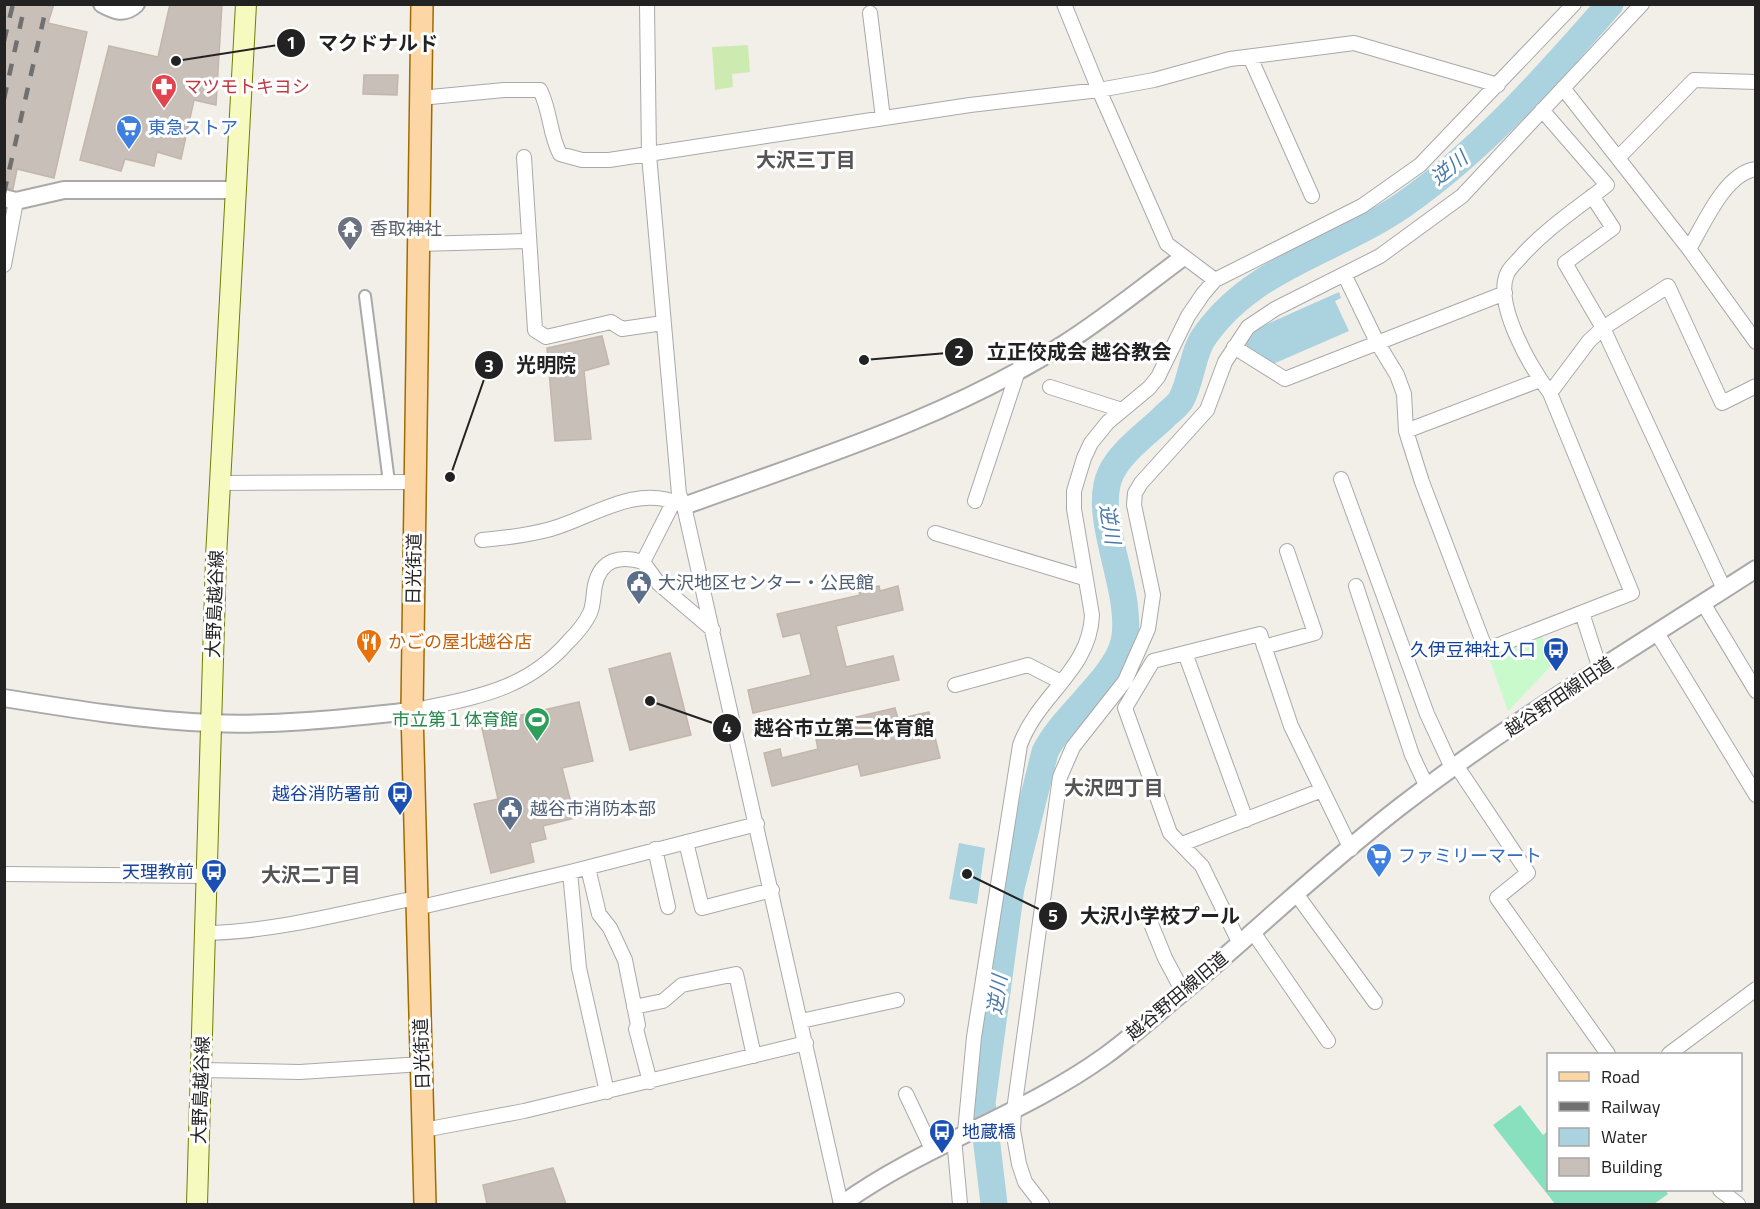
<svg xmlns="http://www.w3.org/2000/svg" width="1760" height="1209" font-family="'Titillium Web','Noto Sans JP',sans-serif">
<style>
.grass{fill:#cdebb0}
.park{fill:#c8facc}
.pitch{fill:#88e0be}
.water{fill:#aad3df}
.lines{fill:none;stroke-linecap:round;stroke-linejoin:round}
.river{stroke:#aad3df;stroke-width:27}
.building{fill:#c7bfb8;stroke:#c4b6ab;stroke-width:1.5}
.pedestrian-casing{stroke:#a9a9a9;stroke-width:14}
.minor-casing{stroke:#a9a9a9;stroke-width:16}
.tertiary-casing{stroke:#a9a9a9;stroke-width:20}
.secondary-casing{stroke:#707d05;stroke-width:22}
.primary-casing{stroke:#a06b00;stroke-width:24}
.pedestrian{stroke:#fff;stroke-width:10}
.minor{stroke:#fff;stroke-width:14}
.tertiary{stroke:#fff;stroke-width:16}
.secondary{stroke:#f7fabf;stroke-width:20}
.primary{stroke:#fcd6a4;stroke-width:21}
.rail{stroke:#707070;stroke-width:4.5;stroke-dasharray:12 12;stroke-linecap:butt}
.labels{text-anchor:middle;stroke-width:6;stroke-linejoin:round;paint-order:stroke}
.health-label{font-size:18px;fill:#be3a42;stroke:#fff;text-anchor:start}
.shop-label{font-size:18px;fill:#366cbe;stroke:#fff;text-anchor:start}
.worship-label{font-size:18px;fill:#5b616d;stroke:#fff;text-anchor:start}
.street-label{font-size:18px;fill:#222;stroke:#fff}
.service-label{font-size:18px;fill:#4e5e75;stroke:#fff;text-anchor:start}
.food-label{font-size:18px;fill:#c56008;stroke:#fff;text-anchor:start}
.transit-label{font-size:18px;fill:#164399;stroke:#fff;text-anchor:end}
.leisure-label{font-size:18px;fill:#27864d;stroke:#fff;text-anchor:end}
.neighbourhood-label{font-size:20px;font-weight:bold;fill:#555;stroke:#fff}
.water-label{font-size:20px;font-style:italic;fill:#4a7aab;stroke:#fff}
.leader{fill:none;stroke:#222;stroke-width:2}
.callout-dot{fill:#222;stroke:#fff;stroke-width:2}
.mark-label{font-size:18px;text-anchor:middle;font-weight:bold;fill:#fff}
.callout-label{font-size:20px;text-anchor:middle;font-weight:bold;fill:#222;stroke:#fff;stroke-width:6;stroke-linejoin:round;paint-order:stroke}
</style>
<rect width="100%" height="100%" fill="#f2efe9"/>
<!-- grass -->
<path class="grass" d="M748,45L750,72L732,74L733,87L715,90L712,47Z"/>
<!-- park -->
<path class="park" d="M1541,634L1552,665L1508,711L1488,655Z"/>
<!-- pitch -->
<path class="pitch" d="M1520,1105L1543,1135L1548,1131V1190H1665L1668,1194L1654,1204H1555L1493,1125Z"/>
<!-- water -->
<path class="water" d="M1339,292L1341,298L1335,301L1349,331L1273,364L1247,350L1244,345L1258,328Z
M959,843L985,848L977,904L949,899Z"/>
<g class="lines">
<!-- river -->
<path class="river" d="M994,1204L982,1103L1011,888L1045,752C1064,714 1115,679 1124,642C1135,592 1090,516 1111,473C1121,452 1146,434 1163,418C1168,412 1177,407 1181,400C1192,380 1192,352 1206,334C1256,265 1337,251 1403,205C1482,150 1547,76 1610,4"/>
</g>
<!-- building -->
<path class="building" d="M4,4H54L48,23L87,32L54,178L17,169L13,189L4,188Z
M170,4H222L216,105L194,100L181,159L157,152L154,166L125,159L121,171L80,160L109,46L158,57Z
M364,75H398L397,95L363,94Z
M602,336L609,364L584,371L591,439L555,441L547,348Z
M879,586L880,591L898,586L903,610L836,626L846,667L893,656L899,680L753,713L748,690L811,675L800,633L783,637L777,614L860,595L859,591Z
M670,653L691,735L630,750L609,669Z
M579,702L593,761L562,768L575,818L543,826L546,839L530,843L534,862L491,873L474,804L498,799L481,724Z
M895,708L898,719L929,712L940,758L861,776L858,764L772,786L764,753L780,749L782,758L818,749L816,739L842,732L839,721Z
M553,1168L566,1204H487L483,1185Z"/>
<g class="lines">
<defs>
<path id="pedestrian" d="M365,296L389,482"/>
<path id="minor" d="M647,4L649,155L679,494L684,506L841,1204
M1064,4L1099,90L1167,244L1215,280
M870,13L883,118
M1250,57L1312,196
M1563,88L1689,249L1756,342
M420,98L504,90H540C551,112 549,133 560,154L582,160H609L970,105L1099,90L1154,80L1230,59L1354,43L1498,85
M524,157L535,330L546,337L611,322L622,329L663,323
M1619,157L1694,80L1756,82
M1592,196L1613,228L1565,263L1603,328L1724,589
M418,244L527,241
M1689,249C1704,224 1725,173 1756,169
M4,265L16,201
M1344,274L1377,342L1397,375L1404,394L1406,431L1422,482L1486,650L1632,593L1550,393C1531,368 1494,305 1507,274C1509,269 1515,263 1519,259C1544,230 1576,209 1607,185L1542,110
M1234,347L1285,379L1505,293
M1050,387L1122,410
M1550,393L1589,341L1603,328L1668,286L1722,403L1756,386
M1406,431L1540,380
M1341,479L1427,714L1452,768
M221,483L415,482
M975,501L1019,368
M935,533L1084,578
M482,540C505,538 529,535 551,529C593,517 635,484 680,504
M643,562L659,584L713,630
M1356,586L1412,755L1427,787
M1703,603L1756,691
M1582,613L1600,669
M1657,633L1756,795
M1264,647L1315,633L1287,551
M1185,653L1246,820
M955,685L1028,665L1061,682
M412,711C473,697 524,692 568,642C577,633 585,624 590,613C594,604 593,594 595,585C601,559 620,555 643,562L674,501
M1456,765L1528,873L1497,898L1608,1054
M686,842L702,908L772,890
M1182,844L1322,790
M655,849L668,907
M588,868L599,914L610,928L625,960L638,1025L636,1029L650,1082
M570,872L579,968L607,1092
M4,874L206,876
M1297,895L1375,1002
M417,908L570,872L757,824
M1147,914L1165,958L1183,992
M1253,932L1328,1041
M205,933C276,932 346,912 416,898
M1240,944L1202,866L1170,833L1125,708L1153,661L1260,634L1291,726L1351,849
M634,1007L663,1001L682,985L736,974L754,1056
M801,1021L897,1000
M1669,1054L1756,989
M201,1070L300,1072L422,1064
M906,1094L932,1149
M424,1130L524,1111L806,1043
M965,1132L974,1037L1020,745C1038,695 1090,670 1092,615L1074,509V491L1084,458L1091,443L1108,422L1149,388L1158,377L1188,316L1203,294L1215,280L1362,206L1420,165L1574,4
M954,1138L960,1204
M1720,1190L1738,1204
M1042,1204L1025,1182L1019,1164L1013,1130L1014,1110L1060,777L1073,747L1125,681L1148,629L1153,595L1134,505L1135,493L1141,483L1207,410L1225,362L1248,327L1275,309L1380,256L1462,196L1642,4"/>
<path id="tertiary" d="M102,4C115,11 124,15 136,4
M4,198L16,201L64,190H237
M684,506C813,459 948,418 1064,344C1105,318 1143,287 1182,258
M4,698C72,709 141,720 210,723C277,726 345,718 412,711
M842,1204C924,1145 1023,1115 1105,1056C1134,1035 1160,1011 1188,988C1259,928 1327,863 1401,806C1514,719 1637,646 1756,569"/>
<path id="secondary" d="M197,1204L216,557L246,4"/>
<path id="primary" d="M422,4L412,711L425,1204"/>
</defs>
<!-- pedestrian casing -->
<use href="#pedestrian" class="pedestrian-casing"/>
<!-- minor casing -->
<use href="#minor" class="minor-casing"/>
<!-- tertiary casing -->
<use href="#tertiary" class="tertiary-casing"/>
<!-- secondary casing -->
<use href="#secondary" class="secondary-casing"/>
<!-- primary casing -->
<use href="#primary" class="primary-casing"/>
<!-- pedestrian -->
<use href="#pedestrian" class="pedestrian"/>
<!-- minor -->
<use href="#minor" class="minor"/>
<!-- tertiary -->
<use href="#tertiary" class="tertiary"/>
<!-- secondary -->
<use href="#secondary" class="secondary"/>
<!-- primary -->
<use href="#primary" class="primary"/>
<!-- rail -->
<path class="rail" d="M4,41L13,4
M4,99L25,4
M4,193L47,4"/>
</g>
<!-- icons -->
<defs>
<symbol id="pharmacy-pin" viewBox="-11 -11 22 30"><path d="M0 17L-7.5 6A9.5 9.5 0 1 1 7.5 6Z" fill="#e0444e" stroke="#fff"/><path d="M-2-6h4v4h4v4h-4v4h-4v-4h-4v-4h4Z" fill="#fff"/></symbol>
<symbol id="supermarket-pin" viewBox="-11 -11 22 30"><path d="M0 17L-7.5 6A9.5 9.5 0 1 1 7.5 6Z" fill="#3f7fe0" stroke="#fff"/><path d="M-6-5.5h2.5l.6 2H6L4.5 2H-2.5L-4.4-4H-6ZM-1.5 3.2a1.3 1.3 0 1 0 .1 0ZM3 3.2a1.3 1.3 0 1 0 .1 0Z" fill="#fff"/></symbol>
<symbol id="temple-pin" viewBox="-11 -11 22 30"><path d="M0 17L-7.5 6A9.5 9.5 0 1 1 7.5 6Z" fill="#6b7280" stroke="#fff"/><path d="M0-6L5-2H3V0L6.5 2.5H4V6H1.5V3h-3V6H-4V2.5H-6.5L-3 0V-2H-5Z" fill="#fff"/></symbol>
<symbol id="civic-pin" viewBox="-11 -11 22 30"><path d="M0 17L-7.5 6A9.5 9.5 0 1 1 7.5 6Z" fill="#5c6f8a" stroke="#fff"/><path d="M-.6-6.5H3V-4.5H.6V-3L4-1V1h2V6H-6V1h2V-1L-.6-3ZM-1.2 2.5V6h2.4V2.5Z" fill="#fff"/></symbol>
<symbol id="restaurant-pin" viewBox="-11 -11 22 30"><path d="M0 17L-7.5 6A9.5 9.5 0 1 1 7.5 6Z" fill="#e8710a" stroke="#fff"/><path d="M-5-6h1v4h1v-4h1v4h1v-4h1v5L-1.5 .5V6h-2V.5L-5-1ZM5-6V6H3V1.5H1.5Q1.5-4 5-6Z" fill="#fff"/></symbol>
<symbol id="bus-pin" viewBox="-11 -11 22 30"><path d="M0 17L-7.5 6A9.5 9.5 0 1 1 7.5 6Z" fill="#1a4fb4" stroke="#fff"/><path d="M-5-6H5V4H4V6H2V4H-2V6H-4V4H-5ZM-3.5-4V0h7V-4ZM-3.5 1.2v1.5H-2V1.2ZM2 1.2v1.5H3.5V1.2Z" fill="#fff"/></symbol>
<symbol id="stadium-pin" viewBox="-11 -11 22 30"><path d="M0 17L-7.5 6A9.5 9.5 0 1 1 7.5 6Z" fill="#2e9e5b" stroke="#fff"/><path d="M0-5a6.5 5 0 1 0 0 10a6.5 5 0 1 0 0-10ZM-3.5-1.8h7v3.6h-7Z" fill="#fff"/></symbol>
</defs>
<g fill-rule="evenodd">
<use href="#pharmacy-pin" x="149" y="72" width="30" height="40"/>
<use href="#supermarket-pin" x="114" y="113" width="30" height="40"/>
<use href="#temple-pin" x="335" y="214" width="30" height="40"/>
<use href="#civic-pin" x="624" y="568" width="30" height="40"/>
<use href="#restaurant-pin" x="354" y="627" width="30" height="40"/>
<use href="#bus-pin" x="1541" y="635" width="30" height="40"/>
<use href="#stadium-pin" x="522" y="705" width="30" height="40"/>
<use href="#bus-pin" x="385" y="779" width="30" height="40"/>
<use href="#civic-pin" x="495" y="794" width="30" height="40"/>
<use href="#supermarket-pin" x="1364" y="841" width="30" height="40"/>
<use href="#bus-pin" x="199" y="857" width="30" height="40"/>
<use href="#bus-pin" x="927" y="1117" width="30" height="40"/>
</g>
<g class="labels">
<!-- health labels -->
<g class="health-label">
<text x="184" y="93">マツモトキヨシ</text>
</g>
<!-- shop labels -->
<g class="shop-label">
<text x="148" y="134">東急ストア</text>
<text x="1398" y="862">ファミリーマート</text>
</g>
<!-- worship labels -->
<g class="worship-label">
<text x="370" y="235">香取神社</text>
</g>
<!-- street labels -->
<g class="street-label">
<text transform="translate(414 569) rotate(-89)" y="6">日光街道</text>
<text transform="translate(215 604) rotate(-88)" y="6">大野島越谷線</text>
<text transform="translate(1559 697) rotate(-34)" y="6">越谷野田線旧道</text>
<text transform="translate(1177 996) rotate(-40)" y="6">越谷野田線旧道</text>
<text transform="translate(422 1054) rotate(-92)" y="6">日光街道</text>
<text transform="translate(201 1090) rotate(-88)" y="6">大野島越谷線</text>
</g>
<!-- service labels -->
<g class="service-label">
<text x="658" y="589">大沢地区センター・公民館</text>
<text x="530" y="815">越谷市消防本部</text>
</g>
<!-- food labels -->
<g class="food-label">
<text x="388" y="648">かごの屋北越谷店</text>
</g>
<!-- transit labels -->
<g class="transit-label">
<text x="1536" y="656">久伊豆神社入口</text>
<text x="380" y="800">越谷消防署前</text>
<text x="194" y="878">天理教前</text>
<text x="962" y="1138" text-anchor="start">地蔵橋</text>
</g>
<!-- leisure labels -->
<g class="leisure-label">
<text x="518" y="726">市立第１体育館</text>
</g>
<!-- neighbourhood labels -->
<g class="neighbourhood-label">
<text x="806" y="167">大沢三丁目</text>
<text x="1114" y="795">大沢四丁目</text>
<text x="311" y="882">大沢二丁目</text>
</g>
<!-- water labels -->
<g class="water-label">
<text transform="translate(1449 168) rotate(-39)" y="7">逆川</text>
<text transform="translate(1110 524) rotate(80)" y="7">逆川</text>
<text transform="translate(997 995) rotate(-82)" y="7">逆川</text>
</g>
</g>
<!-- callouts -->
<path class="leader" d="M176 61L291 43M864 360L959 352M450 477L489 365M650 701L727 728M967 874L1053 916"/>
<g class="callout-dot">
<circle cx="176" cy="61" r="6"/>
<circle cx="864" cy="360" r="6"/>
<circle cx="450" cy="477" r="6"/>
<circle cx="650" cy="701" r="6"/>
<circle cx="967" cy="874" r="6"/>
<circle cx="291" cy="43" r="15"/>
<circle cx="959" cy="352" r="15"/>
<circle cx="489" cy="365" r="15"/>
<circle cx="727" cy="728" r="15"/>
<circle cx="1053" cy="916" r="15"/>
</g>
<g class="mark-label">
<text x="291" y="49">1</text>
<text x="959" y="358">2</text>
<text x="489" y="372">3</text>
<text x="727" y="734">4</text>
<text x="1053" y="922">5</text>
</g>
<g class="callout-label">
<text x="378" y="50">マクドナルド</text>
<text x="1079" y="359">立正佼成会 越谷教会</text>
<text x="546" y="372">光明院</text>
<text x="844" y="735">越谷市立第二体育館</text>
<text x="1160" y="923">大沢小学校プール</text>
</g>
<!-- border -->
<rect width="1760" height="1209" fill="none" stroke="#222222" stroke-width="12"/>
<!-- legend -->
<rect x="1547" y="1053" width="195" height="138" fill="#ffffff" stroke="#a7a7a7" stroke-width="1.5"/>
<rect x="1559" y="1072" width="30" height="9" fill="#fcd6a4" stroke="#a7a7a7" stroke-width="1.5"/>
<text x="1601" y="1083" font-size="18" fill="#222222">Road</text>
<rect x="1559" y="1102" width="30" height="9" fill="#707070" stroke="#a7a7a7" stroke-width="1.5"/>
<text x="1601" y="1113" font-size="18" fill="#222222">Railway</text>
<rect x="1559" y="1128" width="30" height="18" fill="#aad3df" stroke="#a7a7a7" stroke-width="1.5"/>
<text x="1601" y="1143" font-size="18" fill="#222222">Water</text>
<rect x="1559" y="1158" width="30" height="18" fill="#c7bfb8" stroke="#a7a7a7" stroke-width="1.5"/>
<text x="1601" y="1173" font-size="18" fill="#222222">Building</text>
</svg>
